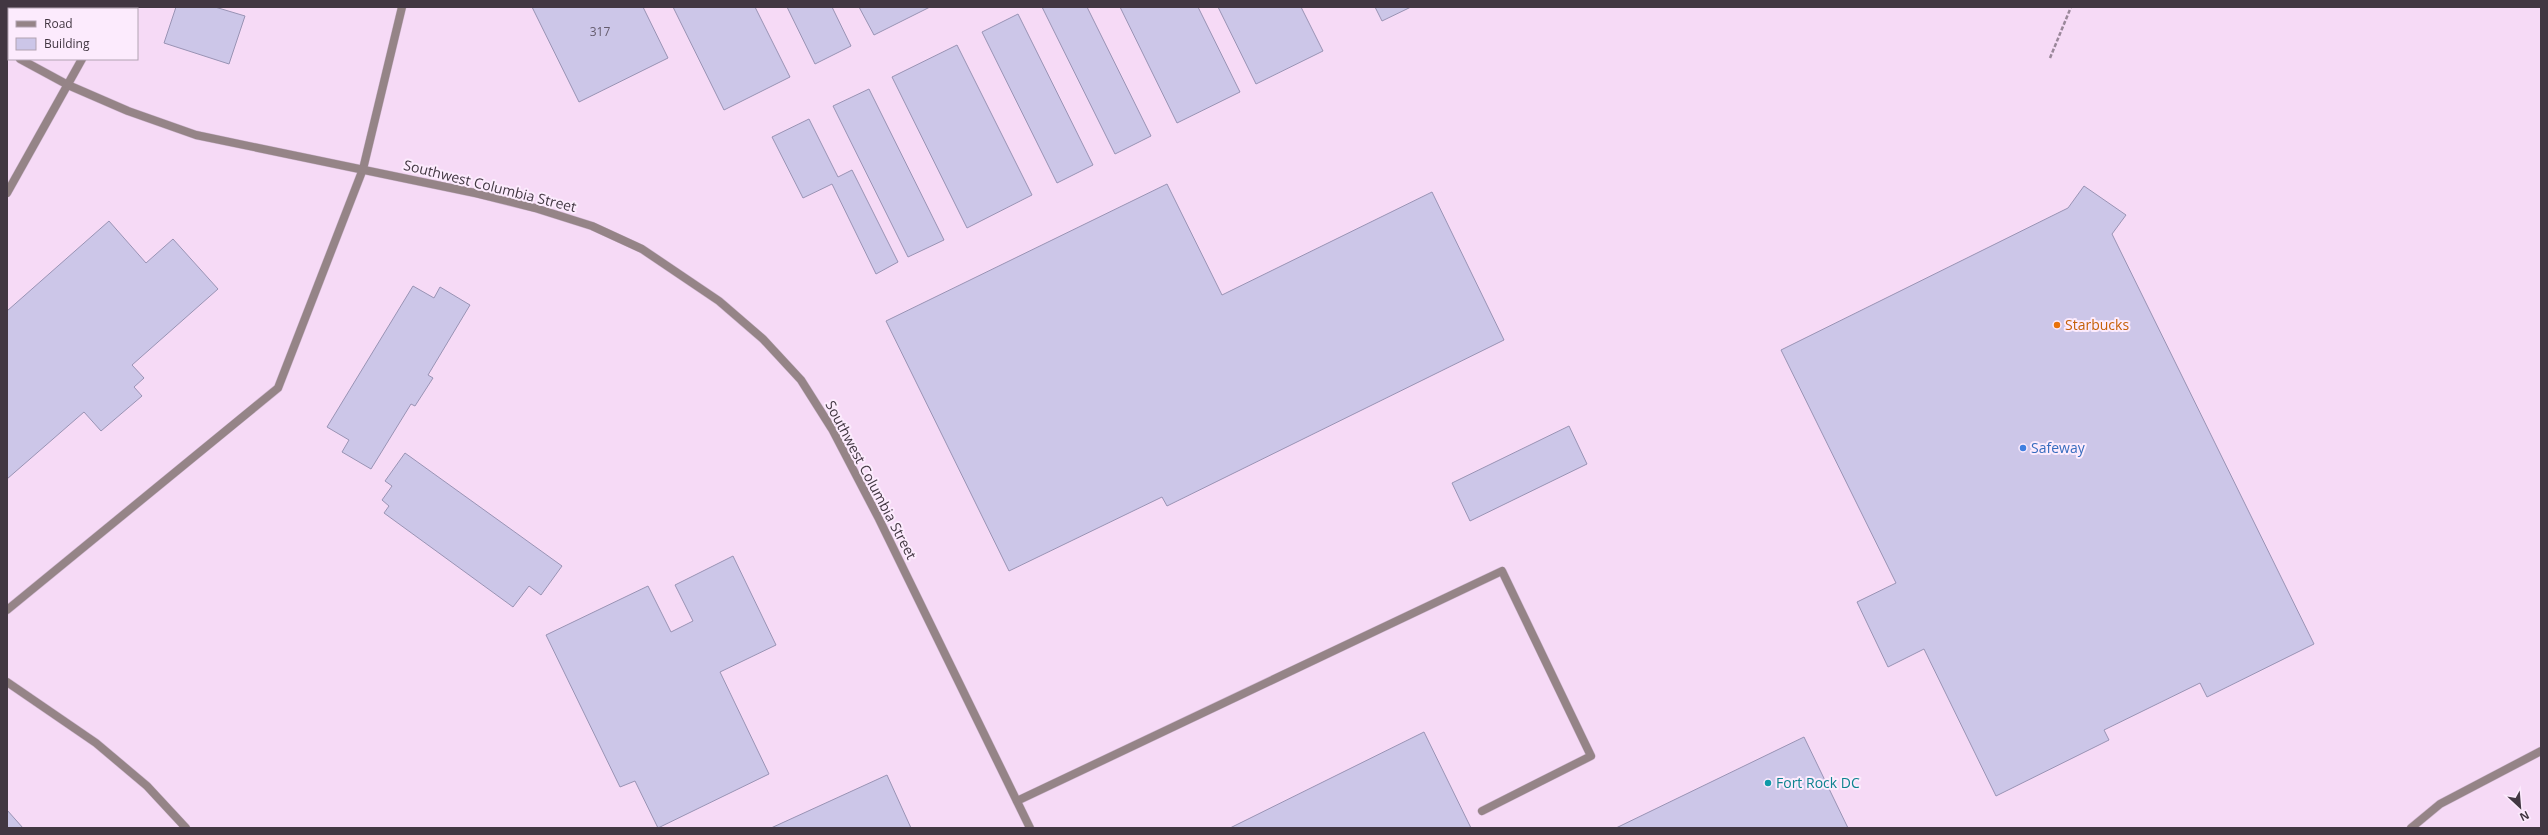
<svg xmlns="http://www.w3.org/2000/svg" width="2548" height="835" font-family="'Open Sans',sans-serif">
<style>
.building{fill:#ccc6e8;stroke:#9993b4}
.lines{fill:none;stroke-linecap:round;stroke-linejoin:round}
.service-casing{stroke:#d2b9d2;stroke-width:9}
.minor-casing{stroke:#d2b9d2;stroke-width:9}
.tertiary-casing{stroke:#d2b9d2;stroke-width:9}
.path{stroke:#9a879a;stroke-width:2.5;stroke-dasharray:4 2;stroke-linecap:butt}
.service{stroke:#958487;stroke-width:8}
.minor{stroke:#958487;stroke-width:8}
.tertiary{stroke:#958487;stroke-width:8}
.food-dot{fill:#e8710a;stroke:#fcebfd;stroke-width:1.5}
.shop-dot{fill:#3f7fe0;stroke:#fcebfd;stroke-width:1.5}
.culture-dot{fill:#0f9aa8;stroke:#fcebfd;stroke-width:1.5}
.labels{text-anchor:middle;stroke-width:4;stroke-linejoin:round;paint-order:stroke}
.number-label{font-size:12px;fill:#645b6c}
.street-label{font-size:14px;fill:#423742;stroke:#fcebfd}
.food-label{font-size:14px;fill:#c56008;stroke:#fcebfd;text-anchor:start}
.shop-label{font-size:14px;fill:#366cbe;stroke:#fcebfd;text-anchor:start}
.culture-label{font-size:14px;fill:#0d838f;stroke:#fcebfd;text-anchor:start}
</style>
<rect width="100%" height="100%" fill="#f6daf6"/>
<!-- building -->
<path class="building" d="M176,7H215L245,16L229,64L164,43Z
M532,7H643L668,58L579,102Z
M673,7H755L790,77L724,110Z
M787,7H832L851,46L815,64Z
M859,7H930L874,35Z
M1042,7H1087L1151,136L1115,154Z
M1120,7H1198L1240,92L1177,123Z
M1218,7H1301L1323,51L1256,84Z
M1375,7H1411L1382,21Z
M1018,14L1093,165L1057,183L982,32Z
M957,45L1032,195L967,228L892,77Z
M869,89L944,240L908,257L833,106Z
M809,119L838,177L852,170L898,262L876,274L832,184L803,198L772,137Z
M1167,184L1222,295L1432,192L1504,340L1167,506L1162,497L1009,571L886,321Z
M2084,186L2126,215L2112,234L2314,644L2207,697L2200,683L2104,730L2109,740L1996,796L1924,649L1888,667L1857,602L1896,583L1781,350L2068,208Z
M109,221L146,263L173,239L218,289L132,365L144,378L134,387L142,396L101,431L84,412L7,479V311Z
M413,286L434,298L440,287L470,305L428,375L433,378L415,406L411,404L371,469L342,452L349,440L327,427Z
M1569,426L1587,464L1470,521L1452,483Z
M405,453L562,566L541,595L529,586L513,607L384,513L389,506L382,500L392,486L385,481Z
M733,556L776,645L720,672L769,774L658,828L635,781L620,787L546,635L648,586L671,632L693,621L675,585Z
M1424,732L1471,828H1230Z
M1804,737L1848,828H1616Z
M887,775L911,828H771Z
M7,810L23,828H7Z"/>
<g class="lines">
<defs>
<path id="service" d="M7,610L278,388L363,169L402,7
M1017,801L1502,571L1591,756L1482,811"/>
<path id="minor" d="M108,9L109,7
M7,193L82,59
M7,682L96,743L147,786L186,828"/>
<path id="tertiary" d="M7,52L9,53
M20,59L68,85L128,111L196,135L475,193L535,208L592,226L642,249L719,301L763,339L801,380L832,429L879,519L1030,828
M2411,828L2440,804L2541,751"/>
</defs>
<!-- service casing -->
<use href="#service" class="service-casing"/>
<!-- minor casing -->
<use href="#minor" class="minor-casing"/>
<!-- tertiary casing -->
<use href="#tertiary" class="tertiary-casing"/>
<!-- path -->
<path class="path" d="M2050,58L2071,7"/>
<!-- service -->
<use href="#service" class="service"/>
<!-- minor -->
<use href="#minor" class="minor"/>
<!-- tertiary -->
<use href="#tertiary" class="tertiary"/>
</g>
<!-- markers -->
<circle class="food-dot" cx="2057" cy="325" r="4"/>
<circle class="shop-dot" cx="2023" cy="448" r="4"/>
<circle class="culture-dot" cx="1768" cy="783" r="4"/>
<g class="labels">
<!-- number labels -->
<g class="number-label">
<text x="600" y="36">317</text>
</g>
<!-- street labels -->
<g class="street-label">
<text transform="translate(490 186) rotate(14)" y="5">Southwest Columbia Street</text>
<text transform="translate(871 480) rotate(62)" y="5">Southwest Columbia Street</text>
</g>
<!-- food labels -->
<g class="food-label">
<text x="2065" y="330">Starbucks</text>
</g>
<!-- shop labels -->
<g class="shop-label">
<text x="2031" y="453">Safeway</text>
</g>
<!-- culture labels -->
<g class="culture-label">
<text x="1776" y="788">Fort Rock DC</text>
</g>
</g>
<!-- border -->
<rect width="2548" height="835" fill="none" stroke="#423742" stroke-width="16"/>
<!-- legend -->
<rect x="8" y="8" width="130" height="52" fill="#fcebfd" stroke="#b2a3b2"/>
<rect x="16" y="21" width="20" height="6" fill="#958487" stroke="#b2a3b2"/>
<text x="44" y="28" font-size="12" fill="#423742">Road</text>
<rect x="16" y="38" width="20" height="12" fill="#ccc6e8" stroke="#b2a3b2"/>
<text x="44" y="48" font-size="12" fill="#423742">Building</text>
<!-- north arrow -->
<g transform="translate(2520 807) rotate(154)" stroke="#fcebfd" stroke-width="3" paint-order="stroke">
<path d="M0-3L7 15L0 10L-7 15Z" fill="#423742"/>
<text y="-6" font-size="11" font-weight="bold" text-anchor="middle" fill="#423742">N</text>
</g>
</svg>
